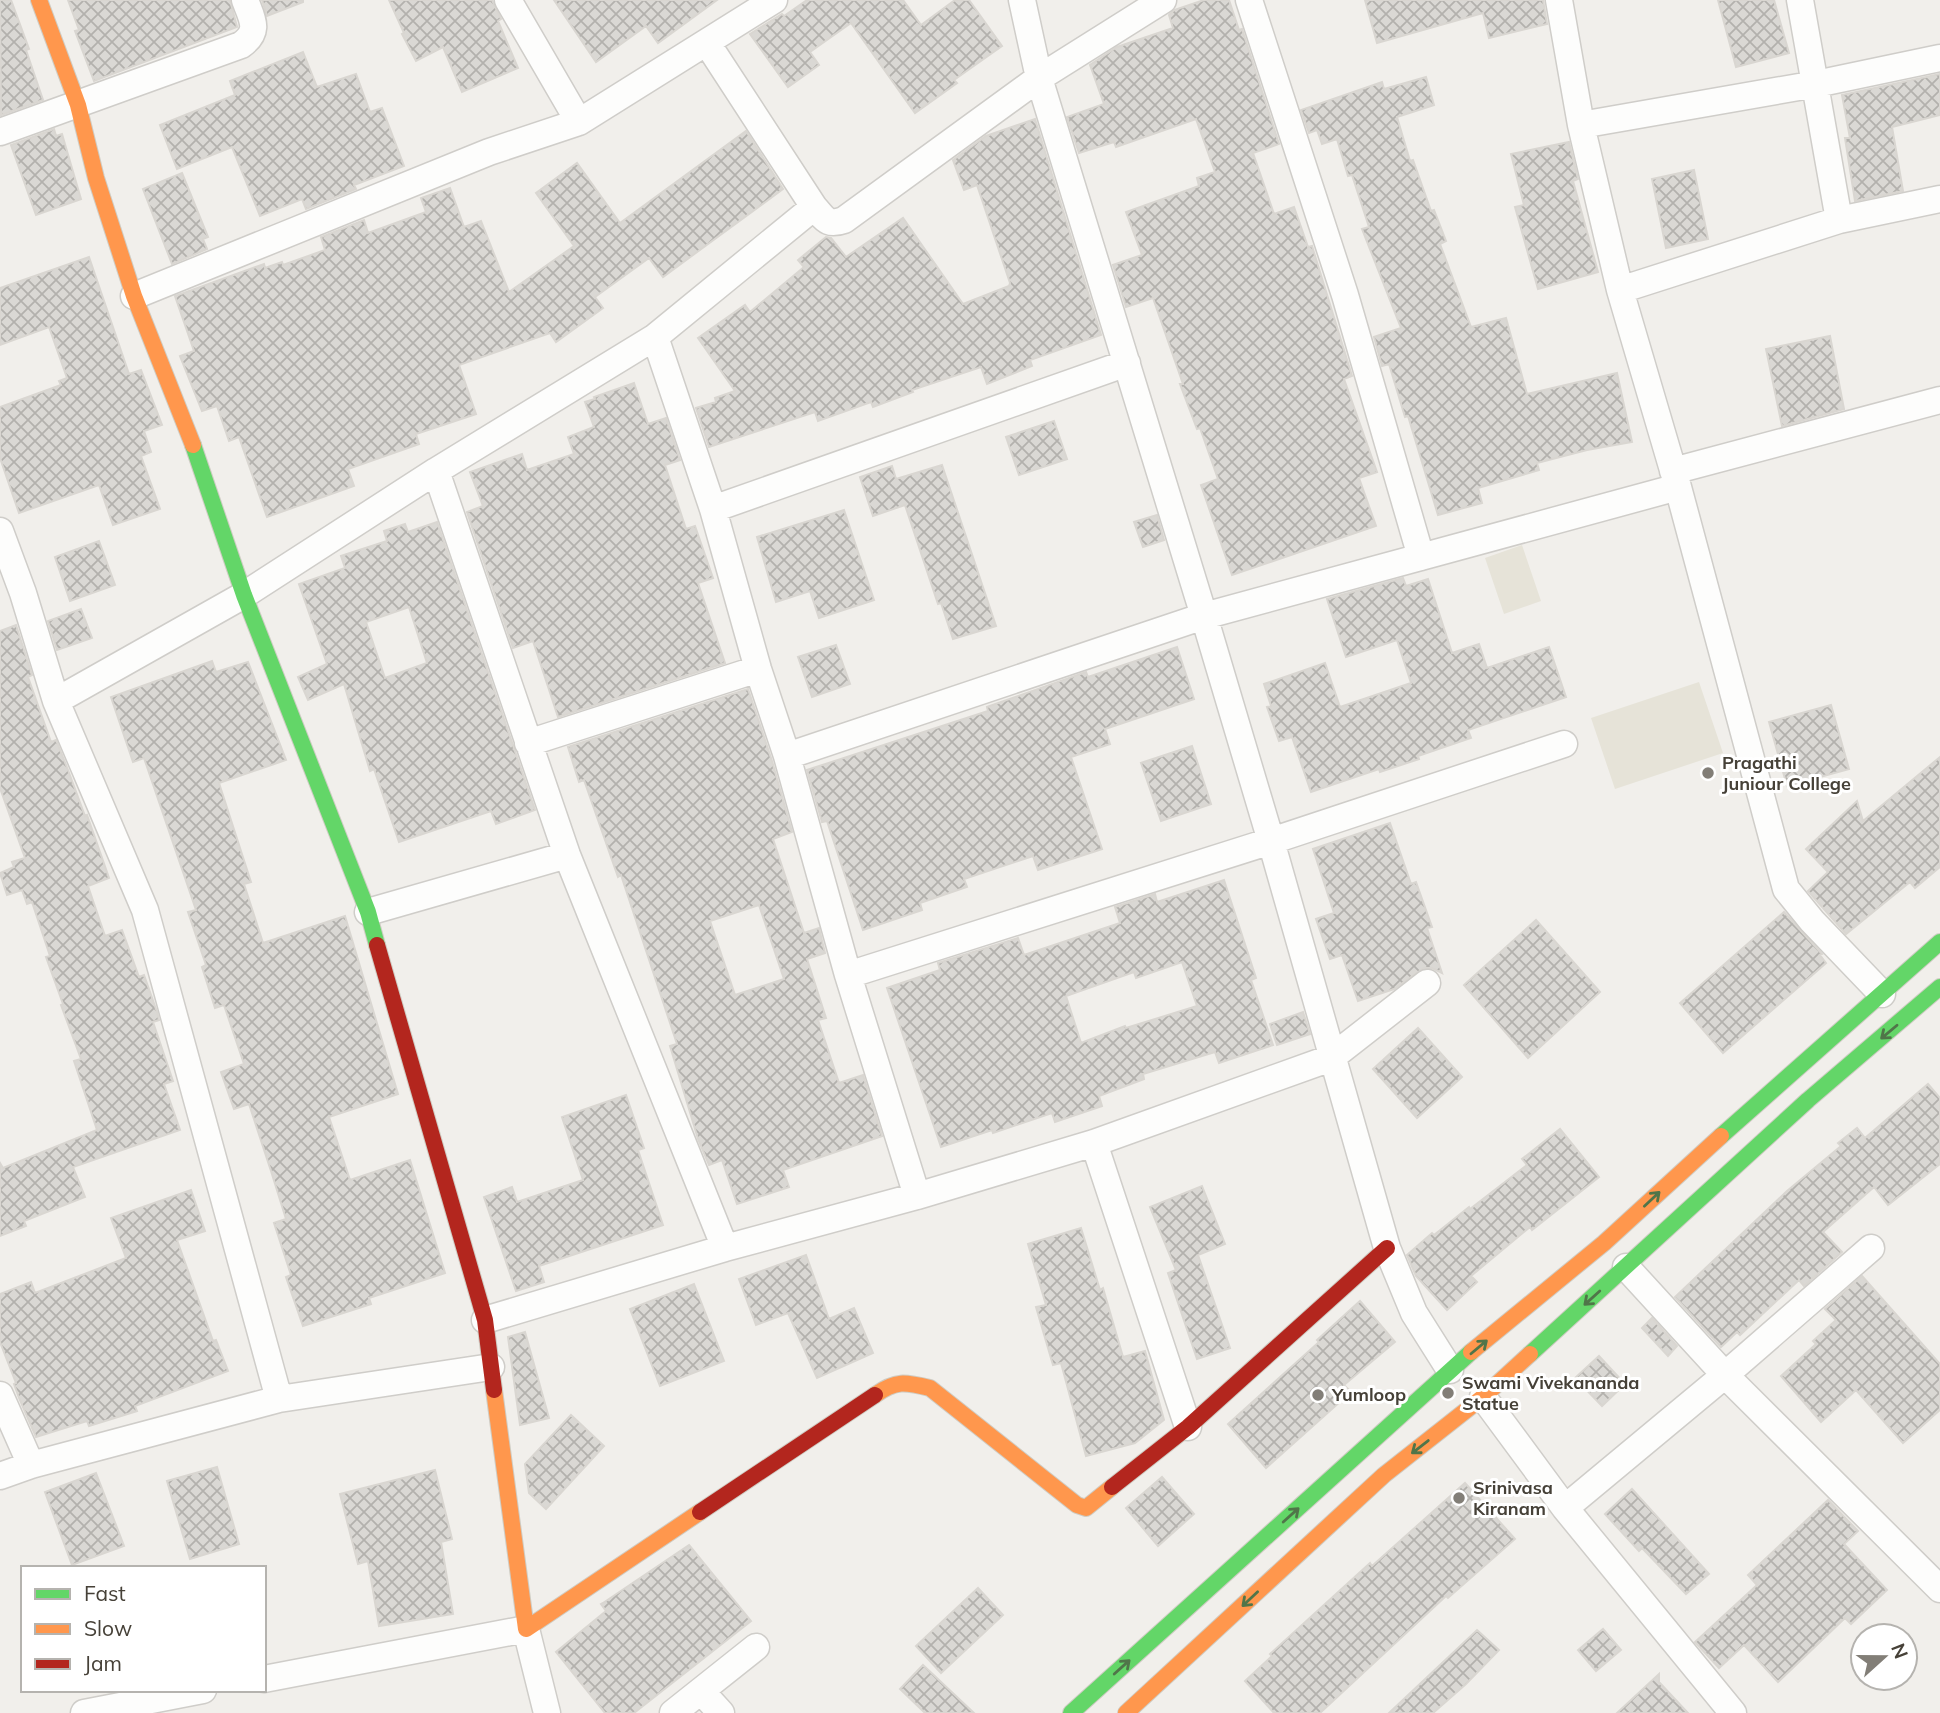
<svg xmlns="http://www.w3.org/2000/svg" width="1940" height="1713" font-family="Mulish,sans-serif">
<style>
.education{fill:#e6e3d8}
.building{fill:url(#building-cross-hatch);stroke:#d9d6d1;stroke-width:2;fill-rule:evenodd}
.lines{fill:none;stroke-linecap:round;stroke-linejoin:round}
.street-casing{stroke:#cfcdc9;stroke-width:29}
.fast-casing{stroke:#cfccc3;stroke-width:18}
.slow-casing{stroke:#cfccc3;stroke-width:18}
.jam-casing{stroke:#cfccc3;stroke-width:18}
.street{stroke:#fdfdfc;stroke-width:26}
.fast{stroke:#63d668;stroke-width:16}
.slow{stroke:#ff974d;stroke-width:16}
.jam{stroke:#b3261e;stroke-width:16}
.oneway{stroke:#507549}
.poi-dot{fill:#827e77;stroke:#fff;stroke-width:2.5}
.labels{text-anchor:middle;stroke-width:6;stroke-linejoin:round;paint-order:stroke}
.poi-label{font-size:18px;font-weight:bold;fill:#464138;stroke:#fff;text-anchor:start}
</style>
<defs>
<pattern id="building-cross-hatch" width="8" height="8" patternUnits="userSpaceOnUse" patternTransform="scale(1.75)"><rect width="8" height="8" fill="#dad8d4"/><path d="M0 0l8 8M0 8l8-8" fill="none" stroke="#b3b1ad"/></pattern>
</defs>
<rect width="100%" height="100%" fill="#f1efeb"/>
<!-- education -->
<path class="education" d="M1522,545L1541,601L1504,614L1485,558Z
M1699,682L1723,753L1615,789L1591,718Z"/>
<!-- building -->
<path class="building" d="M0,0H11L29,49L26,50L43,100L1,115Z
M68,0H230L237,27L94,81L75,31L79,30Z
M262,0H303V2L267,16Z
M389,0H492L501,19L498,21L518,68L462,92L443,47L416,61L402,34L404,33Z
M554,0H717L658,43L646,26L596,62Z
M807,0H903L921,25L955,0H969L1002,46L954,80L957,83L915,113L851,23L810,52L819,65L788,87L750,34L782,14L784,16Z
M1204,0H1229L1239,30L1242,29L1279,144L1253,153L1274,214L1294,207L1308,247L1312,246L1352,376L1344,379L1377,472L1359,478L1376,526L1232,575L1201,485L1218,479L1200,428L1197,429L1180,384H1183L1153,298L1126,307L1113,265L1142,255L1126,212L1199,186L1197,178L1215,172L1196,119L1116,147L1114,142L1079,153L1067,117L1104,104L1090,65L1117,47L1173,28L1169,15L1174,10Z
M1365,0H1543L1547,24L1489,38L1483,13L1377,43Z
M1718,0H1774L1789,53L1736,67Z
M303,52L317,87L356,74L370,112L382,108L404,166L354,185L356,189L306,209L302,199L260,216L232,147L177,169L160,125L235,95L230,81Z
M1940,74V115L1892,127L1903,191L1855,201L1845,138H1850L1842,95Z
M1426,77L1434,105L1397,117L1410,161L1413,160L1431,211L1434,210L1446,241L1440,244L1471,327L1506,318L1527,394L1617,373L1632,442L1587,450L1537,463L1539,470L1478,488L1482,503L1438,515L1408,416L1405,417L1389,364L1382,366L1374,337L1401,328L1362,229L1369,227L1352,175L1348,176L1337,139L1322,144L1317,130L1309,133L1301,110L1382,82L1384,89Z
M1035,119L1101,335L1030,360L1032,366L987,384L981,367L912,390L913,392L873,407L871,402L818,421L815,412L709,447L696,408L716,402L715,398L735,391L698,338L745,305L750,312L804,267L798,260L826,237L831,238L846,257L903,218L963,304L1009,286L1010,283L977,185L964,190L953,160L986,136Z
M54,129L56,136L62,134L81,199L36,215L11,145Z
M746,131L783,189L663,277L649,258L595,297L603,308L556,342L550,333L459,365L476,414L416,434L419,444L348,469L354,486L267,517L239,437L229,441L217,406L202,411L180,356L194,351L175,296L264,264L265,268L282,262L283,265L325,250L321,237L364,220L368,233L426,212L421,198L450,188L464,227L481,221L509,292L574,246L536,193L577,163L620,223Z
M1569,142L1578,179L1573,181L1598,272L1538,289L1515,207L1524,205L1511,154Z
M1694,170L1708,239L1666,248L1652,179Z
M182,173L208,237L203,239L207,249L172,264L143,189Z
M89,257L129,374L141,370L162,425L144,431L151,452L141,456L160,509L113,525L99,485L19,513L0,458V407L61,385L59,381L67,378L49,327L0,345V288Z
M1830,336L1844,409L1782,426L1766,349Z
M634,383L648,424L666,418L680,460L665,465L686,529L695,526L713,578L698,583L725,663L558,717L533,641L513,648L467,512L483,506L470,472L522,454L527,470L574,454L568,437L594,427L585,402L595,399L594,397Z
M1054,421L1067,459L1019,475L1006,437Z
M942,465L996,626L953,639L941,603L938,604L905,505L873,516L860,477L892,466L896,479Z
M844,510L874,600L819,618L810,591L776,602L757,537Z
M1157,515L1164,540L1143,547L1134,522Z
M437,522L535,810L496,824L491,811L399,842L374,769L370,771L344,684L308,700L298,677L327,664L299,584L345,568L341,556L387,541L384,531L405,524L408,532ZM409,607L427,663L385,678L366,622Z
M99,541L115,585L70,601L55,557Z
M1403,578L1406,586L1428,579L1452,653L1479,644L1487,668L1549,647L1566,697L1468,730L1471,738L1418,756L1419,759L1380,772L1379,769L1311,792L1292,737L1279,741L1267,707L1271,706L1264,684L1325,663L1340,707L1411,683L1397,640L1346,657L1327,599Z
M81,609L92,638L57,650L48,621Z
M16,625L32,675L28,677L51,742L56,740L68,770L85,816L87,815L109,878L88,886L105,936L122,930L139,977L144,975L157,1012L159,1020L153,1022L173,1081L164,1084L180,1130L73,1167L85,1197L24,1221L26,1226L0,1236V1163L3,1168L97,1130L74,1061L81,1059L61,1005L63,1004L46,957L50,956L32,902L27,904L22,890L7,895L0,873L14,867L12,862L25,858L0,788V631Z
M836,645L850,684L812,697L798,657Z
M1177,647L1194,699L1105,729L1110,744L1071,757L1102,849L1038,870L1033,856L964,879L967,887L920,903L922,910L863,930L827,821L822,822L807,770L988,711L987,707L1086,672L1088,677Z
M212,661L216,672L248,662L286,760L219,783L251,882L244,884L263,943L345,916L398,1094L329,1117L350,1180L410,1160L445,1273L369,1298L371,1304L303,1326L286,1277L291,1275L274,1223L286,1219L271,1171L249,1104L234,1109L221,1072L244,1064L224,1005L215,1008L202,967L206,965L188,912L196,910L144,758L133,762L111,697Z
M748,689L772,761L792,832L773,839L804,933L819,928L825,953L807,959L826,1018L818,1020L839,1083L863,1075L882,1136L783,1170L789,1187L737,1204L722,1160L709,1165L698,1139L670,1046L677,1044L621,875L618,877L584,780L579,782L568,747ZM759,905L784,979L735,995L710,921Z
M1831,705L1849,769L1787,786L1769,722Z
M1192,746L1211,804L1161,821L1141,763Z
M1940,757V867L1915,888L1910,882L1846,934L1808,891L1828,872L1806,849L1857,801L1863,821Z
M1390,823L1411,884L1416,882L1432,927L1427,928L1442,973L1432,968H1424L1394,989L1358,1001L1342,955L1330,959L1316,919L1334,913L1313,849Z
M1224,880L1256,978L1251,980L1273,1045L1219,1063L1215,1052L1143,1074L1144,1079L1099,1096L1102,1106L1055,1122L1052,1113L993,1133L992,1130L941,1147L887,988L940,970L938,963L1018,938L1024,955L1120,923L1115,907L1155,894L1157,902ZM1182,962L1197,1006L1126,1028L1125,1026L1081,1043L1066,996L1134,972L1136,978Z
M1784,912L1822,954L1820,955L1826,963L1723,1053L1680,1003Z
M1536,920L1600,992L1528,1058L1464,985Z
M1303,1012L1310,1034L1277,1045L1270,1024Z
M1418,1028L1462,1077L1417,1118L1373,1069Z
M1928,1084L1940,1098V1164L1888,1205L1874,1187L1823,1232L1842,1252L1804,1286L1799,1280L1740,1335L1737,1332L1721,1347L1675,1297L1787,1191L1841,1146L1838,1143L1857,1128L1865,1138Z
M626,1095L644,1148L638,1150L663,1225L539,1266L544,1282L516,1291L484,1197L512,1187L517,1202L583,1180L562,1117Z
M1560,1129L1599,1177L1532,1230L1530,1227L1471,1276L1477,1282L1447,1310L1416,1276L1407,1255L1432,1233L1434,1235L1469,1207L1470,1209L1527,1165L1522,1159Z
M1202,1186L1225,1244L1198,1255L1230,1348L1197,1359L1168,1273L1176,1270L1150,1207Z
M191,1190L205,1231L177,1240L213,1341L216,1340L228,1371L135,1406L137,1411L89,1426L87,1421L36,1437L19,1398L14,1384L16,1383L0,1342V1294L31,1282L35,1293L126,1258L111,1218Z
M1081,1228L1100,1290L1103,1288L1123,1357L1145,1351L1164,1420L1135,1443L1086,1456L1061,1363L1053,1365L1036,1307L1046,1305L1028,1244Z
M806,1255L829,1319L854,1308L873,1353L817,1378L788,1313L756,1325L739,1279Z
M1862,1276L1940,1364V1410L1903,1443L1856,1390L1821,1422L1781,1376L1816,1344L1813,1341L1836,1320L1825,1309Z
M694,1284L724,1361L660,1386L630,1309Z
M1360,1301L1395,1342L1344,1385L1351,1392L1266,1468L1228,1424L1319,1342L1317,1340Z
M1652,1318L1677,1346L1668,1356L1642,1328Z
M525,1332L549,1418L520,1425L508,1337Z
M1599,1356L1625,1384L1602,1406L1575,1378Z
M571,1415L604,1446L546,1509L529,1493L525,1464Z
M217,1467L239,1544L190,1559L167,1481Z
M435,1470L452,1539L441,1542L453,1614L379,1626L368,1561L358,1564L340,1494Z
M96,1473L124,1546L72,1565L45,1492Z
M1162,1477L1194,1514L1158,1546L1126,1508Z
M1465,1483L1515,1539L1448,1598L1446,1596L1320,1713H1274L1245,1681L1272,1656L1270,1654L1370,1563L1372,1566Z
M1632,1489L1709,1574L1686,1594L1642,1548L1639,1551L1605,1514Z
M1828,1500L1858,1531L1844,1544L1887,1590L1851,1624L1845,1618L1778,1682L1744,1645L1719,1668L1695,1642L1757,1585L1748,1575Z
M689,1545L751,1621L634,1713H605L556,1652L606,1611L601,1604L603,1603Z
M978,1588L1003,1615L941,1673L916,1646Z
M1603,1629L1621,1650L1596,1671L1578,1650Z
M1477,1630L1499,1650L1466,1684L1433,1713H1389Z
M923,1665L974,1713H925L900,1689Z
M1659,1674V1682L1688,1713H1617Z"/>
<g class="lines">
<defs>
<path id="street" d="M508,0L579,122
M1022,0L1039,78L1204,616L1678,487L1786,889L1812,921L1882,994
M1249,0L1345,295L1421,557
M1559,0L1581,125L1620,290L1678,487
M1800,0L1839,220
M707,43L814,207C825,219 827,226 844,220L1039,78L1163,0
M1581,125L1816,84L1940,58
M0,132L241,45C261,31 252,19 245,0
M1620,290L1839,220L1940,199
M134,296L489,152L579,122L774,0
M655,337L814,207
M436,471L567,855L725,1248
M1673,471L1940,400
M713,509L1127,363
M0,531L23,593L56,701
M528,743L758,669
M787,756L1204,616L1271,841L1387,1248L1414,1313L1450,1370
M368,912L567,855
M848,975L1271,841L1564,744
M1094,1143L1188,1427
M1626,1267L1725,1375L1940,1589
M485,1320L725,1248L917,1196L1094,1143L1331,1058L1427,983
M491,1367L279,1399L145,910L56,701L244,595L436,471L655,337L713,509L758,669L787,756L848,975L917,1196
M0,1395L31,1465L0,1476
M1483,1397L1565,1508L1733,1713
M31,1465L279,1399
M1565,1508L1725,1375L1871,1248
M264,1679L526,1629L547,1713
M701,1691L721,1713
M84,1713L203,1690
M673,1713L756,1647"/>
<path id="fast" d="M193,445L244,595L368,912L377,945
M1721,1136L1940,942
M1530,1354L1808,1100L1940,987
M1071,1713L1471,1352"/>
<path id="slow" d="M39,0L78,105L96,178L134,296L193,445
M1471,1352L1604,1243L1721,1136
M494,1390L526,1629L700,1512
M875,1395C896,1380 905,1382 930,1388L1077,1505L1086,1508L1112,1487
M1126,1713L1384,1475L1483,1397L1530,1354"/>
<path id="jam" d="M377,945L485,1320L494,1390
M1112,1487L1188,1427L1387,1248
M700,1512L875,1395"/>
</defs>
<!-- street casing -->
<use href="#street" class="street-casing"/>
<!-- fast casing -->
<use href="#fast" class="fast-casing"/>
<!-- slow casing -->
<use href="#slow" class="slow-casing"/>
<!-- jam casing -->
<use href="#jam" class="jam-casing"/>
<!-- street -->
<use href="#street" class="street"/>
<!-- fast -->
<use href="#fast" class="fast"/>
<!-- slow -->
<use href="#slow" class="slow"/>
<!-- jam -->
<use href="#jam" class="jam"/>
</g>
<!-- one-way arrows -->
<defs><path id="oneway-shaft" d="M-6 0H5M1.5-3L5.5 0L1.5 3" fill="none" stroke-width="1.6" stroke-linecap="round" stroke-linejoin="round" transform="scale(1.75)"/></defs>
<g class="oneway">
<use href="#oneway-shaft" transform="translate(1889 1032) rotate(140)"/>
<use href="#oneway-shaft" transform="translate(1652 1199) rotate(-43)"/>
<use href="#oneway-shaft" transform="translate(1592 1298) rotate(138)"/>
<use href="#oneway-shaft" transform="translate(1479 1347) rotate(-40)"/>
<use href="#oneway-shaft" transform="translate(1420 1447) rotate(142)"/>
<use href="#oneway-shaft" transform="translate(1291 1515) rotate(-42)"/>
<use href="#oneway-shaft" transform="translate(1250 1599) rotate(137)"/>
<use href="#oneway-shaft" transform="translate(1122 1667) rotate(-42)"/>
</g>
<!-- markers -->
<g class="poi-dot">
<circle cx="1708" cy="773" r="7"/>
<circle cx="1448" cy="1393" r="7"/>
<circle cx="1318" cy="1395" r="7"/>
<circle cx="1459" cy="1498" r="7"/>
</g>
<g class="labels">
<!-- poi labels -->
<g class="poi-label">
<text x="1722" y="769">Pragathi<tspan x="1722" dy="21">Juniour College</tspan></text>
<text x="1462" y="1389">Swami Vivekananda<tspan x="1462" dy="21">Statue</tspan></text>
<text x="1332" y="1401">Yumloop</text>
<text x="1473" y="1494">Srinivasa<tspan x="1473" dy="21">Kiranam</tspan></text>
</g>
</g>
<!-- legend -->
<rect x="21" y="1566" width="245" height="126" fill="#ffffff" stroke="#b5b3af" stroke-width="2"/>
<rect x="35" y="1589" width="35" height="10" fill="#63d668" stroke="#b5b3af" stroke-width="2"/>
<text x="84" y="1601" font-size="21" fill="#464138">Fast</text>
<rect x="35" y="1624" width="35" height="10" fill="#ff974d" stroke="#b5b3af" stroke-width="2"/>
<text x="84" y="1636" font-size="21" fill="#464138">Slow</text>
<rect x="35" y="1659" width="35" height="10" fill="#b3261e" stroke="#b5b3af" stroke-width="2"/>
<text x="84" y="1671" font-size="21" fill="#464138">Jam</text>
<!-- north arrow -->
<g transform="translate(1884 1657) rotate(69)"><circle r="33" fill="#ffffff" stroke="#b5b3af" stroke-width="2"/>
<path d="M0-5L12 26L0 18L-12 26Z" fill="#827e77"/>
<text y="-10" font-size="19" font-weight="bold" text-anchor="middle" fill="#464138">N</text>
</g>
</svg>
